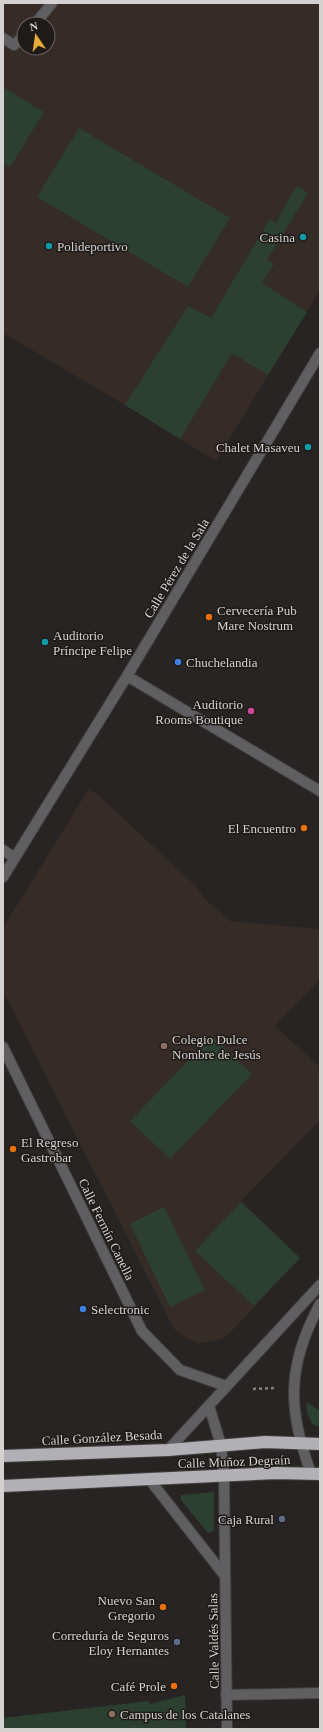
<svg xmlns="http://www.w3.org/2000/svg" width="323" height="1732" font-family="Georgia,serif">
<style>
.built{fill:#352b27;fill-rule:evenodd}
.green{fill:#2c4032}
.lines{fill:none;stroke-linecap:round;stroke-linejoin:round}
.lane-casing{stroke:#44403f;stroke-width:12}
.street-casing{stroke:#44403f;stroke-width:12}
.highway-casing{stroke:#44403f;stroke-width:14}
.path{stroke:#858281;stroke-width:2.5;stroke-dasharray:3 3;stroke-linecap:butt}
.lane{stroke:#5f5f61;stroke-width:10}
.street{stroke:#5f5f61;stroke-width:10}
.highway{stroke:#b0b0b5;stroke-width:12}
.culture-dot{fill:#0f9aa8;stroke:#1f1b19;stroke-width:1.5}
.food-dot{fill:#e8710a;stroke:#1f1b19;stroke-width:1.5}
.shop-dot{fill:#3f7fe0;stroke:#1f1b19;stroke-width:1.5}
.hotel-dot{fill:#d1479c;stroke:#1f1b19;stroke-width:1.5}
.education-dot{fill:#8d6e63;stroke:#1f1b19;stroke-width:1.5}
.service-dot{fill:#5c6f8a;stroke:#1f1b19;stroke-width:1.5}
.labels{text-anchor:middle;stroke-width:3;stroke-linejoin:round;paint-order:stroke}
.poi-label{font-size:13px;fill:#d4d1d0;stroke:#1f1b19;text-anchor:end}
.street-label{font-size:13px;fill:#d4d1d0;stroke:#1f1b19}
</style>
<rect width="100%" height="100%" fill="#282423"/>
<!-- built -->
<path class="built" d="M3,3H320V290L216,461L125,405L3,333ZM24,24H48V48H24Z
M88,790L96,793L183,874L195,885L205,899L230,921L320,929V980L275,1026L320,1067V1120L241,1201L300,1258L230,1333L221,1339L210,1342L198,1343L188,1339L174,1329L3,991V928Z"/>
<!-- green -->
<path class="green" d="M3,87L44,112L10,167L3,163Z
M79,128L230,218L188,287L37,197Z
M296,186L308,193L267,260L274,264L262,283L307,312L268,375L232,353L180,439L125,405L188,306L211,318L270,219L276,223Z
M212,1036L252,1074L170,1159L130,1121Z
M241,1202L300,1258L254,1306L195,1251Z
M164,1207L205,1290L170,1307L130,1224Z
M306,1402L320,1411V1427L312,1424L307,1412Z
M214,1492V1531L208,1533L181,1500V1495Z
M185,1695L186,1729H3V1718L149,1701L150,1704Z"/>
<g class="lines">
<defs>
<path id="lane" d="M35,24L52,3
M3,38L14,45L24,35
M226,1695L320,1693"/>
<path id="street" d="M127,676L320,791
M3,850L15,858
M3,877L127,676L320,353
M3,1047L142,1331L180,1370L226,1386
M209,1406L221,1445L224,1476L227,1729
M168,1450L320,1285
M311,1473C287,1409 287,1365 320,1304
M149,1479L225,1576"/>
<path id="highway" d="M3,1456L168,1450L265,1442L320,1444
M3,1486L276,1473L320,1474"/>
</defs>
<!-- lane casing -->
<use href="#lane" class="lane-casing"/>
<!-- street casing -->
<use href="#street" class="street-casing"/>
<!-- highway casing -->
<use href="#highway" class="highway-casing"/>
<!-- path -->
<path class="path" d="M253,1389L274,1388"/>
<!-- lane -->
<use href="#lane" class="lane"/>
<!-- street -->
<use href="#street" class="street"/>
<!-- highway -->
<use href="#highway" class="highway"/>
</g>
<!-- markers -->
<g class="culture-dot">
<circle cx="303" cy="237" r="4"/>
<circle cx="49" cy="246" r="4"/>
<circle cx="308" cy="447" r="4"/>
<circle cx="45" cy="642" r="4"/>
</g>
<g class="food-dot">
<circle cx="209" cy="617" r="4"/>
<circle cx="304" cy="828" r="4"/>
<circle cx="13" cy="1149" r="4"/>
<circle cx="163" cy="1607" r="4"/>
<circle cx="174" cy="1686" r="4"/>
</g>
<g class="shop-dot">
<circle cx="178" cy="662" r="4"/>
<circle cx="83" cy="1309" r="4"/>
</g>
<circle class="hotel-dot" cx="251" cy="711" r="4"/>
<g class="education-dot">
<circle cx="164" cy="1046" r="4"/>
<circle cx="112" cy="1714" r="4"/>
</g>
<g class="service-dot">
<circle cx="282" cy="1519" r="4"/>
<circle cx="177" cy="1642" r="4"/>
</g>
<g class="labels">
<!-- poi labels -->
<g class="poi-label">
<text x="295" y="242">Casina</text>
<text x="57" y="251" text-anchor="start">Polideportivo</text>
<text x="300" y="452">Chalet Masaveu</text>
<text x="217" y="615" text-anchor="start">Cervecería Pub<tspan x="217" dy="15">Mare Nostrum</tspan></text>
<text x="53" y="640" text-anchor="start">Auditorio<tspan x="53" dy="15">Príncipe Felipe</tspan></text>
<text x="186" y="667" text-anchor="start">Chuchelandia</text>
<text x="243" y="709">Auditorio<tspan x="243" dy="15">Rooms Boutique</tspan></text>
<text x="296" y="833">El Encuentro</text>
<text x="172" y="1044" text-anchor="start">Colegio Dulce<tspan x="172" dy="15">Nombre de Jesús</tspan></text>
<text x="21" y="1147" text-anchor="start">El Regreso<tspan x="21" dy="15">Gastrobar</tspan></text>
<text x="91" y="1314" text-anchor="start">Selectronic</text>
<text x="274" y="1524">Caja Rural</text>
<text x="155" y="1605">Nuevo San<tspan x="155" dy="15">Gregorio</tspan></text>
<text x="169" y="1640">Correduría de Seguros<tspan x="169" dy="15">Eloy Hernantes</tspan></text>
<text x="166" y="1691">Café Prole</text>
<text x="120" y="1719" text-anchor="start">Campus de los Catalanes</text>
</g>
<!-- street labels -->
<g class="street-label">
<text transform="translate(176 568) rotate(-59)" y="5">Calle Pérez de la Sala</text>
<text transform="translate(107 1229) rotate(64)" y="5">Calle Fermín Canella</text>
<text transform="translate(102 1437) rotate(-3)" y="5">Calle González Besada</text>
<text transform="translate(234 1461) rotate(-2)" y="5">Calle Muñoz Degraín</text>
<text transform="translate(213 1641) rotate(-91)" y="5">Calle Valdés Salas</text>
</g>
</g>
<!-- border -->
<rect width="323" height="1732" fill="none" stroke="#d4d1d0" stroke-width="8"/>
<!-- north arrow -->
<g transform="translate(36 36) rotate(347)"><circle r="19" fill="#1f1b19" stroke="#676462"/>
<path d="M0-3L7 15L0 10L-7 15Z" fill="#e6ac36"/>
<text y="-6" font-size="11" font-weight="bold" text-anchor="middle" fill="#d4d1d0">N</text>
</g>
</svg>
